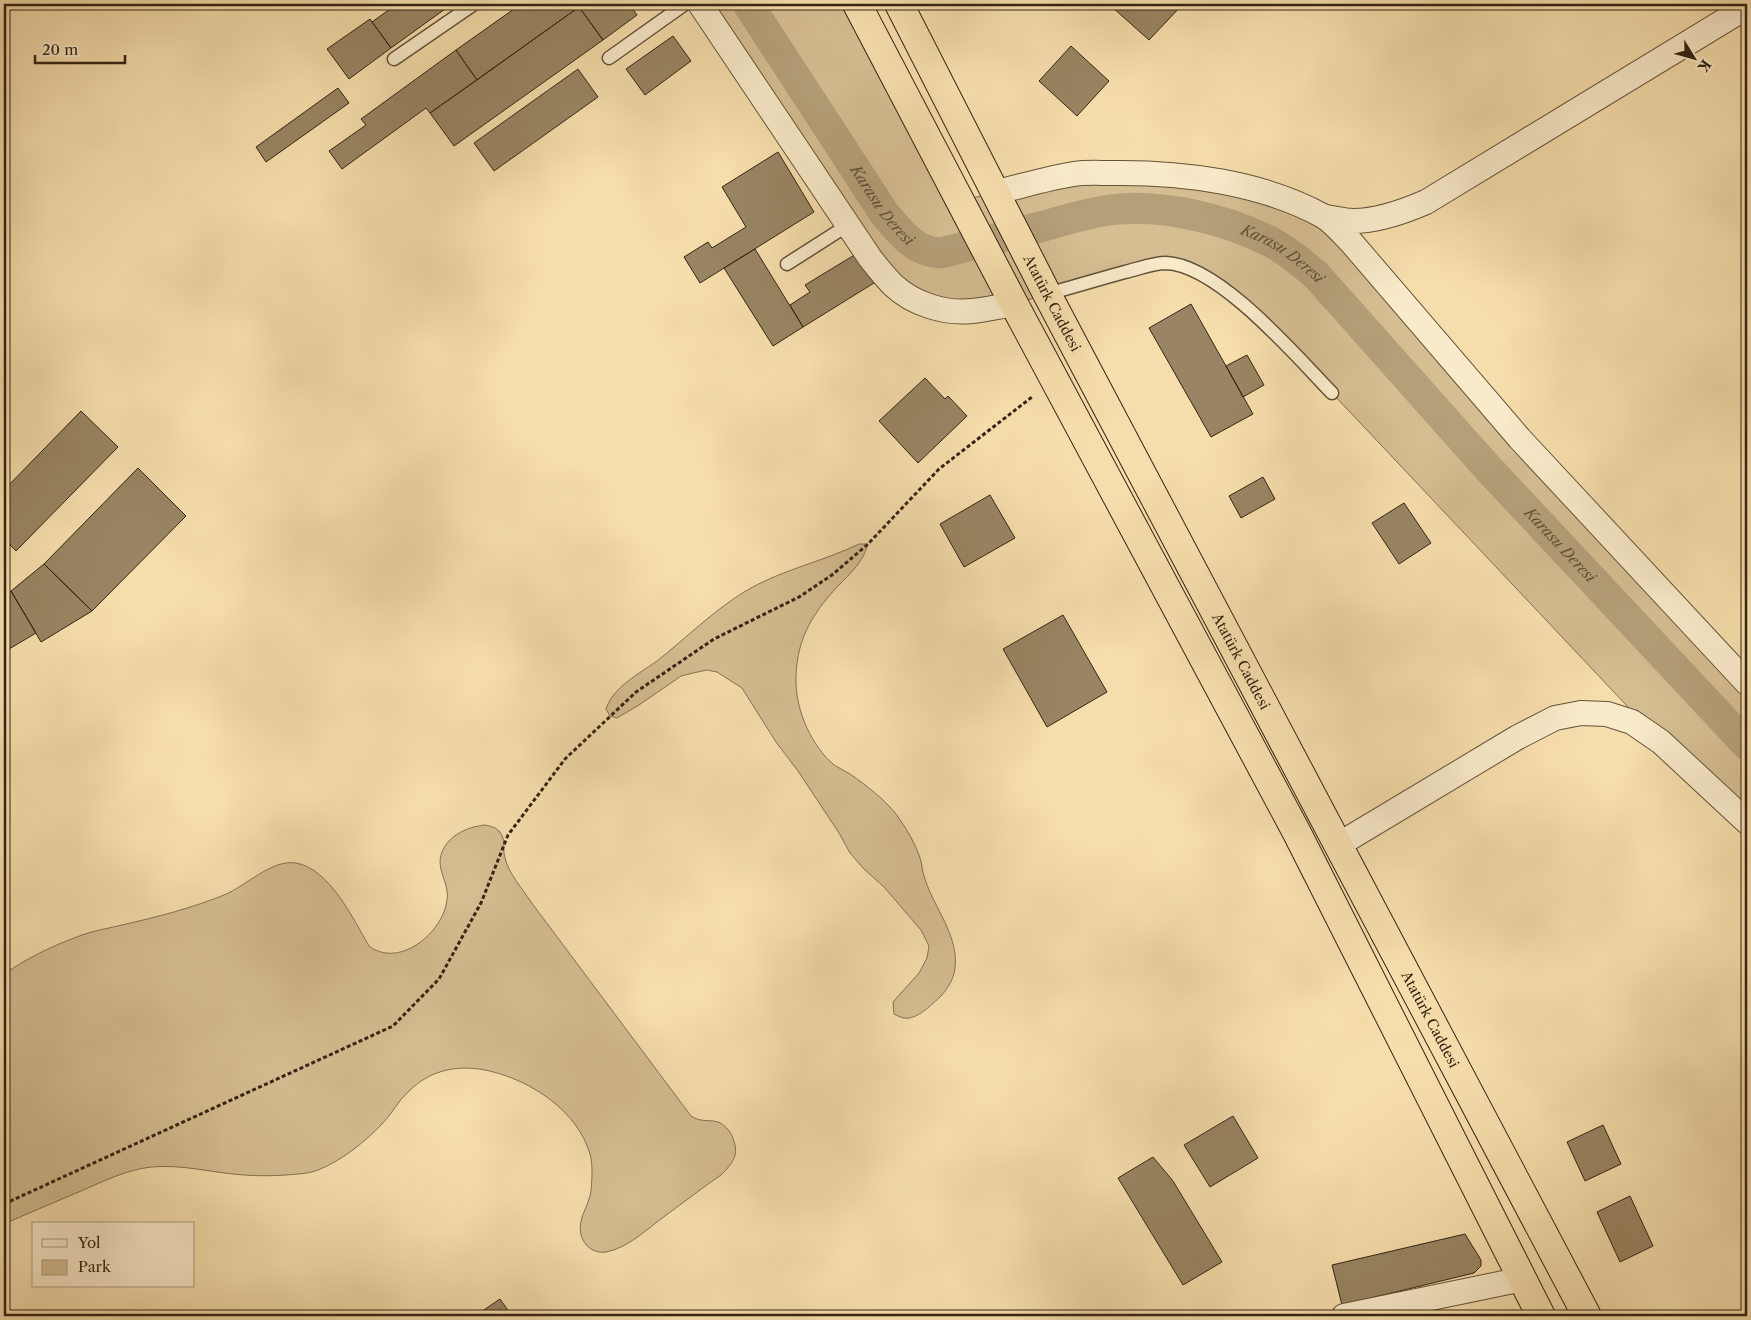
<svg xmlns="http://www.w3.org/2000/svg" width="1751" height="1320" font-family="'Libre Caslon Text',serif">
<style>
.green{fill:#d5be92;stroke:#847152}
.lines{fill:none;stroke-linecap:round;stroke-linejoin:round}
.canal{stroke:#b49f78;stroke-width:31}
.building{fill:#998563;stroke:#342413}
.service-casing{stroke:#645239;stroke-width:15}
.minor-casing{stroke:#645239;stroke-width:26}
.trunk-casing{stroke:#342413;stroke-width:30}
.path{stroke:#342413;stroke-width:3;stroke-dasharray:4 2.5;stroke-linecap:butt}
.service{stroke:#f9eac9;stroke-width:12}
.minor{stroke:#f9eac9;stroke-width:24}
.trunk{stroke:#f6deac;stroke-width:28}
.labels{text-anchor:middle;stroke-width:4;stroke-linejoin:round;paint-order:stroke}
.street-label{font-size:14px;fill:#342413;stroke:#f9eac9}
.water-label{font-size:15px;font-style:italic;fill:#614f36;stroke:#f9eac9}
</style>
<rect width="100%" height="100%" fill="#f6deac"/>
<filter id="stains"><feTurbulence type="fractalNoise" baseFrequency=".004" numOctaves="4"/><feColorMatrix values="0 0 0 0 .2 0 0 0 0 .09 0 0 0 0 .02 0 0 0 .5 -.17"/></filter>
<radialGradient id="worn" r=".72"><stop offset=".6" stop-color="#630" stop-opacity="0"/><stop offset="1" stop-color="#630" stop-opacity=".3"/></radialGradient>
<!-- green -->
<path class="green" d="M700,4H857L961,201L996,192L1136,173L1325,217L1747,683V822L1661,742L1332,393L1251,312L1180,265L1091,281L1014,304L971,311L904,293Z
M859,544H868C863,562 851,573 838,586C810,616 795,643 796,684C797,713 812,746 834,765C839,768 845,771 850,774C867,786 883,798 896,814C906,828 916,844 921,861C922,867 923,874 925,879C934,908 959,936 955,968C954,979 947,990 939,998C931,1005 917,1020 904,1018C901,1018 897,1015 894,1014L893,1002L919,973L927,958L929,946L921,930L884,887L864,869L850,853L839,833L798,771L776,742L742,688L717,672L707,670L693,673L681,676L639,705L617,718L610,716L606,709C613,687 639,674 657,661C686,638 712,612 744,592C780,570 822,562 859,544Z
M485,825C490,826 495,827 499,831C507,840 502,849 505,858C509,874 522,888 531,902L691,1116C702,1123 708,1119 718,1122C724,1124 730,1131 732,1136C740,1154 734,1162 721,1175C702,1188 684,1202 665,1216C647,1229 628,1248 606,1252C594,1254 584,1246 581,1235C577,1219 589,1206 591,1191C592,1179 593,1165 590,1154C577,1110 531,1081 490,1071C459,1064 431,1069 408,1092C398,1101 392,1114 382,1124C365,1142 341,1161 318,1170C308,1174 296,1174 286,1175C272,1176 258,1176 244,1175C213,1173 182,1164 151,1167C126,1170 104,1181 81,1191C55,1202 29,1213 4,1224V974C29,957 56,944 85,934C97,930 110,928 122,925C157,917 192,908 224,895C246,886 272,859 296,863C330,869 353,919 369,946C399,969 443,933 447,900C450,883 435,870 442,852C449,835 467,827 485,825Z"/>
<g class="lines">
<!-- canal -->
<path class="canal" id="s1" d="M748,4L884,213C900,232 914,252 941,253C975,244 1009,235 1044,226C1065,220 1088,213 1110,210C1160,203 1226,219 1271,242C1288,251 1303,264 1317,276L1486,466L1747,745"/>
</g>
<!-- building -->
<path class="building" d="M397,4H452L391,48L372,22Z
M521,4H577L579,7L477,80L456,50Z
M577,4H629L637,15L603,40Z
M1115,4H1183L1149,40L1112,7Z
M579,7L603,40L454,146L430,113Z
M370,19L391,48L349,79L327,49Z
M673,36L691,61L645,95L626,69Z
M1071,46L1109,81L1077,116L1039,81Z
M456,50L477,80L430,113L426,108L342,169L329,151L366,125L361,119Z
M578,69L598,97L494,171L474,143Z
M338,88L349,103L266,162L256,147Z
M778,152L814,212L700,283L684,257L708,242L712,248L746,227L722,187Z
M755,249L803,327L773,346L724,268Z
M856,254L874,283L803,327L790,305L810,292L805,285Z
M1191,304L1253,414L1211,437L1149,328Z
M1247,355L1264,385L1243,397L1226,366Z
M925,378L945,399L948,396L967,416L918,463L879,421Z
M81,411L118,447L16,551L4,539V490Z
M138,468L186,516L92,611L44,564Z
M1263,477L1275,499L1241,518L1229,496Z
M990,495L1015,538L964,567L940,524Z
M1404,503L1431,543L1399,564L1372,523Z
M4,539L11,545L4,552Z
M44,564L92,611L41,642L11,591Z
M11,591L36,633L4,652V595Z
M1063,615L1107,692L1047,727L1003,649Z
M1233,1116L1258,1158L1210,1187L1184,1145Z
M1603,1125L1621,1164L1585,1181L1567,1142Z
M1153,1157L1173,1181L1222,1262L1183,1285L1118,1178Z
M1630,1196L1653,1246L1620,1262L1597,1212Z
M1465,1234L1481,1260V1266L1474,1273L1342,1305L1332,1265Z
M500,1299L512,1316H475Z"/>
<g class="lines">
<defs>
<path id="service" d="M609,58L685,4
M394,59L474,4
M787,264L848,225
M1047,294C1073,287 1099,279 1125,272C1138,269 1153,263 1166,263C1219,265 1296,356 1332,393"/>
<path id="minor" d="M700,4L870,258C877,267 885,277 893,285C913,304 945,314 972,311C986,310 1000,306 1014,304
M996,192C1022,186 1048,178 1074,174C1086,172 1100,173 1112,173C1182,172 1261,182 1323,216C1333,222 1343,234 1351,242L1520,439L1747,683
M1325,217C1334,218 1344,221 1353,221C1378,221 1403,212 1426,202L1747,7
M1338,845L1518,737L1555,718L1581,713L1607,714L1632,722L1661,742L1747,822
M1344,1316L1523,1279"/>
<g id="trunk">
<path d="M857,4L1014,304L1297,833L1541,1316"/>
<path id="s2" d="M899,4L1047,294L1587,1316"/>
</g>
</defs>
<!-- service casing -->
<use href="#service" class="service-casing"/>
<!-- minor casing -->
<use href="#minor" class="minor-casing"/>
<!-- trunk casing -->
<use href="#trunk" class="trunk-casing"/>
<!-- path -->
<path class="path" d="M4,1204L393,1026L439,979L481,903L508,835L565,759L636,692L714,639L799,597L832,575L868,544L939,469L1032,397"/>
<!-- service -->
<use href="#service" class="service"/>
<!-- minor -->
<use href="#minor" class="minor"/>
<!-- trunk -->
<use href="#trunk" class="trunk"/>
</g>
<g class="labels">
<!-- street labels -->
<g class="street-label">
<text dy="5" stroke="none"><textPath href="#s2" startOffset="336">Atatürk Caddesi</textPath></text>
<text dy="5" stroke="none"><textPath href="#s2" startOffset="741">Atatürk Caddesi</textPath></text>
<text dy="5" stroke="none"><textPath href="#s2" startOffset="1146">Atatürk Caddesi</textPath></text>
</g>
<!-- water labels -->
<g class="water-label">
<text dy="5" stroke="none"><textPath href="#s1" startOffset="242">Karasu Deresi</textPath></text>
<text dy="5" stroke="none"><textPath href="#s1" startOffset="678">Karasu Deresi</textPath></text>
<text dy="5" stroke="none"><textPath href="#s1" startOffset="1082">Karasu Deresi</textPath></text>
</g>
</g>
<!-- margin -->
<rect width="1751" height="1320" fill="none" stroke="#f6deac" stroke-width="20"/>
<rect x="5" y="5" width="1741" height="1310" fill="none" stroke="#342413" stroke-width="2.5"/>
<rect x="10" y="10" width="1731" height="1300" fill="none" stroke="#342413"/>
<!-- legend -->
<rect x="32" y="1222" width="162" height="65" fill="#f9eac9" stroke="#aa9b80"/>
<rect x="42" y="1239" width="25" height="8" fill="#f9eac9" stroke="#aa9b80"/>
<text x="78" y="1248" font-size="15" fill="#342413">Yol</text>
<rect x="42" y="1260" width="25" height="15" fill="#d5be92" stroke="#aa9b80"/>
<text x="78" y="1272" font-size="15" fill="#342413">Park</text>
<!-- north arrow -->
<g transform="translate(1694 58) rotate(127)" stroke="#f9eac9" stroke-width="4" paint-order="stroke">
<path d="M0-4L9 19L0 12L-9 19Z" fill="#342413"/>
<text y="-8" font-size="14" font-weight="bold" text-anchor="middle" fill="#342413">K</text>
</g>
<!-- scale -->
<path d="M35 55v8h90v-8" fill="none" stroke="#342413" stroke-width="2.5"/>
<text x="42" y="55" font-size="15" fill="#342413" stroke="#f9eac9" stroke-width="4" paint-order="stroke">20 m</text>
<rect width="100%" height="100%" filter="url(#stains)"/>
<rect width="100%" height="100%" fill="url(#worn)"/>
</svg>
